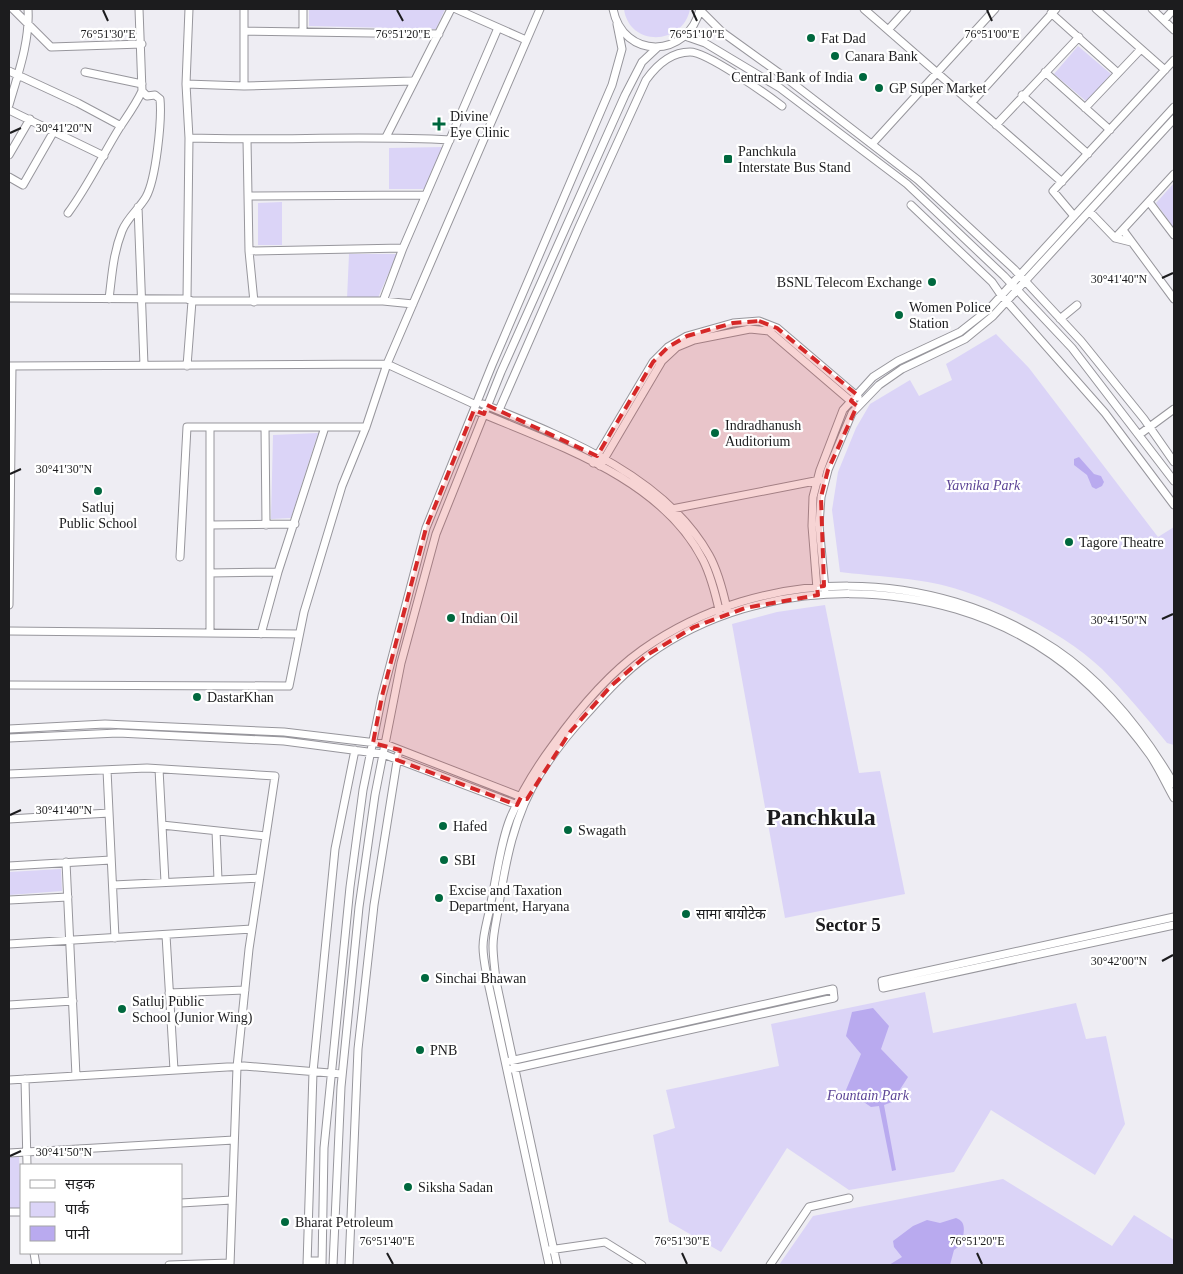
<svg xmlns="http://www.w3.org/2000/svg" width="1183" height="1274" font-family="'Times New Roman','Noto Sans Devanagari',serif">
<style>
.green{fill:#dbd4f7}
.water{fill:#b9aaef}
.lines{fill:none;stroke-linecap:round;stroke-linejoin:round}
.minor-casing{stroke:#97969c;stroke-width:9}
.minor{stroke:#fff;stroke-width:7}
.marked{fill:#d62828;fill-opacity:0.2;stroke:#d62828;stroke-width:4;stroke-dasharray:10 6;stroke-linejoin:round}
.ticks{fill:none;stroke:#1c1c1e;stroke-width:2}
.poi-dot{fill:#00683e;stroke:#fff;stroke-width:2}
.labels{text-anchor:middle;stroke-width:4.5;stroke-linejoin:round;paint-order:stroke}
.poi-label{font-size:14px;fill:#1c1c1e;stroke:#fff;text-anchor:start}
.park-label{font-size:14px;font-style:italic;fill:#5d4596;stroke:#fff}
.district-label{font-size:19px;font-weight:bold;fill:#1c1c1e;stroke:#fff}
.town-label{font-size:24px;font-weight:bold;fill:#1c1c1e;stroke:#fff}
.ticks-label{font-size:12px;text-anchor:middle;fill:#1c1c1e;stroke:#fff;stroke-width:4.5;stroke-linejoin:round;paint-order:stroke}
</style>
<rect width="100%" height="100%" fill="#eeedf3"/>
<!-- green -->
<path class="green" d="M309,9H445L436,29L309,26Z
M624,9H690C683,46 629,47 624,9Z
M1078,46L1111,74L1087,102L1054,74Z
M443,147L424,189H389V148Z
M1174,183V228L1156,203Z
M282,202V245H258V203Z
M349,254H397L377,300L347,299Z
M996,334L1029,368L1158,537L1174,527V745L1167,743C1146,717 1125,692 1102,669C1065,633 995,599 946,586C916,578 872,576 840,572L832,510L838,472L856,428L870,404L910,380L919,396L952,380L946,364Z
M318,433L291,518L271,519L273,435Z
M825,605L859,773L880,771L905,894L785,918L732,624L777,612Z
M61,869L62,891L9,895V872Z
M925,992L933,1033L1076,1003L1086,1039L1106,1036L1125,1124L1095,1175L991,1110L954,1172L849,1190L787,1148L721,1252L669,1222L653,1135L675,1128L666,1090L779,1066L771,1024Z
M19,1156L21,1209L9,1210V1157Z
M1003,1179L1112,1246L1134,1215L1174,1240V1265H779L813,1216Z"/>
<!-- water -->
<path class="water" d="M1079,457L1094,474L1101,476L1104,482L1102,486L1096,489L1092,487L1087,475L1074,465V459Z
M873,1008L889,1026L881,1049L908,1077L892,1102L884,1105L896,1170L892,1171L879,1106L871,1107L846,1090L861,1054L846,1036L852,1012Z
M956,1218C968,1222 963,1234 962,1244L954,1250L950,1265H889L902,1257L894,1247L893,1241L913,1226L927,1220L940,1223Z"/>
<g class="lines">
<defs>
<path id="minor" d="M13,9L51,47L142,44
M244,9V86
M303,9V32
M456,9L526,40
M613,9C623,60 688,59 700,9
M864,9L1062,182
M1096,9L1165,70
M1152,9L1174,30
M700,10L722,32L786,78L918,180L1014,269L1081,341L1144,419L1174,462
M1051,13L1118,73
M1164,20L1174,9
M888,30L907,9
M244,31L439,34
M685,36L705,43L780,88L907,184L1004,276L1072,348L1174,481
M9,71L78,103L121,126
M85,72L142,84
M1045,72L1110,130
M186,84L244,86L412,81
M1022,95L1088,154
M972,102L1056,9
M9,105C18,74 30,41 28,9
M1085,108L1141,49
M9,110L104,156
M996,125L1079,37
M386,137L451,9
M189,138C276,141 363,135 450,140
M247,140L249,251L254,302
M872,144L995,9
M9,155L30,119
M9,177L23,185L54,131
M248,196L425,195
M1149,202L1174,235
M911,205L992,282L1001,295L1105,413L1174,505
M138,207L144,365
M1090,212L1115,238L1131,242
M68,213C88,186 102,156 120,127C128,115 136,104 142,91
M1074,216L1053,191L1174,60
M1123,230L1174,299
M1115,238L1174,174
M249,251L403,248
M9,298L187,299
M109,299C112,275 113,254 122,231C127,218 139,209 146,197C156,179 162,120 160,99L155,95L147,96L142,91L139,9
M192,301H383L413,304
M383,301L403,248L498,28
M1060,319L1077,305
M9,366L387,364L476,405
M187,366L192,301L187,299L189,138L186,84L189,9
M483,404C564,437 665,476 709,555C718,571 723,591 727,609
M474,410C553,444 661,477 703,560C711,576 716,596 720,614
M499,410L579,227L646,80C656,66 671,52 690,52C707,52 766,94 782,106
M265,427L266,525
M1140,434L1174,409
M593,463L653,362L668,347L687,336L733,323L759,321L777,328L858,397
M600,466L662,361L677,347L694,340L750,329L769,331L853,403
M672,509L820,480
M210,525L295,524
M180,557L187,427H366
M210,573L278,572
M817,589L812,526L813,497L820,470L843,410L873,377L898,361L960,332L988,310L1174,107
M825,589L819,525L821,497L828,470L852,413L879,385L902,369L965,339L993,316L1174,119
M9,605L12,366
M9,631L299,634
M210,633V427
M261,634L278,572L325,427
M9,685L289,686L304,612L342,486L366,427L387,364L540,9
M9,729L105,724L284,732L385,744L524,798
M9,738L118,733L284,741L383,754L520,806
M159,769L165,882
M107,770L115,938
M9,774L147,768L275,776L249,949L237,1067L230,1265
M9,819L109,813
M162,825L266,836
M216,831L218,880
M66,862L76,1076
M9,866L111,860
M113,885L259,878
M9,900L68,897
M1174,917L882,981L883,988L1174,925
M166,935L174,1070
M9,944L252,929
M169,993L245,990
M9,1005L73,1001
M510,1061L833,989L834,998L512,1069
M25,1079L27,1165
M9,1080L244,1066L342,1074
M9,1153L234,1140
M181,1203L232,1200
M9,1212H21
M549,1250L605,1242L642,1265
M34,1253L36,1265
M307,1261H322
M169,1265L230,1263
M307,1265L313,1072L335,849L355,750
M322,1265L324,1148L350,887L363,790L382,696L426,528L492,365L612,85L622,49L617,24
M333,1265L341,1087L359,907L375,795L401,663L436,534L501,372L625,95L642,62L658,47
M349,1265L358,1049L374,905L398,755
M549,1265L488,982C486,971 483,958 483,947C483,932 489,916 491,902C497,875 500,844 510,819C521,792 536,768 553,745C578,710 607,675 642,650C764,564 932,566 1055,649C1104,682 1144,733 1174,784
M557,1265L496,981C495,969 493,957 493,946C493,935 496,922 498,911C505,864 514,814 540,774C553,754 567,735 583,718C603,696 623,673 647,656C762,572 937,574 1052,655C1087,679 1125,720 1150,755C1159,768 1166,784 1174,798
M770,1265L809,1207L849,1198"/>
</defs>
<!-- minor casing -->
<use href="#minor" class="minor-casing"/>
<!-- minor -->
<use href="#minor" class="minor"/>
</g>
<!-- marked area -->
<path class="marked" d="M759,321L777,328L856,394L851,401L857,406L828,470L821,497L824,586L817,587L818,595L745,608L694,627L647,655L611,686L570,732L527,799L521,797L517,805L397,760L400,750L373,743L382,696L426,528L474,410L484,414L487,405L597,456L653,362L668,347L687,336L733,323Z"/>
<!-- ticks -->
<path class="ticks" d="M103,10L108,21M397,10L403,21M692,10L697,21M987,10L992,21M10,133L21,128M1162,278L1173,273M10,474L21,469M1162,619L1173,614M10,815L21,810M1162,961L1173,955M10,1156L21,1151M387,1253L393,1264M682,1253L687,1264M977,1253L982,1264"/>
<!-- markers -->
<g class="poi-dot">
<circle cx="811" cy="38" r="5"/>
<circle cx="835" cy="56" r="5"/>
<circle cx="863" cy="77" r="5"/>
<circle cx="879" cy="88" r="5"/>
<path d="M436.5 116.5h5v5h5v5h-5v5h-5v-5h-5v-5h5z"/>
<rect x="723" y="154" width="10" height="10" rx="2.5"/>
<circle cx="932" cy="282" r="5"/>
<circle cx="899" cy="315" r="5"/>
<circle cx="715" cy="433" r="5"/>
<circle cx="98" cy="491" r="5"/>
<circle cx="1069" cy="542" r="5"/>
<circle cx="451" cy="618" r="5"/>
<circle cx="197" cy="697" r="5"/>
<circle cx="443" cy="826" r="5"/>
<circle cx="568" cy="830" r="5"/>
<circle cx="444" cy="860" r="5"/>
<circle cx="439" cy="898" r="5"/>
<circle cx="686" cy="914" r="5"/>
<circle cx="425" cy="978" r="5"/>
<circle cx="122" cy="1009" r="5"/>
<circle cx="420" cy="1050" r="5"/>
<circle cx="408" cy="1187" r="5"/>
<circle cx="285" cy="1222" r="5"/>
</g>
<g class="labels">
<!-- poi labels -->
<g class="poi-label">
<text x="821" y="43">Fat Dad</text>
<text x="845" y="61">Canara Bank</text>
<text x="853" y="82" text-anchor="end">Central Bank of India</text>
<text x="889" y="93">GP Super Market</text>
<text x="450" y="121">Divine<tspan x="450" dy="16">Eye Clinic</tspan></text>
<text x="738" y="156">Panchkula<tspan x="738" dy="16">Interstate Bus Stand</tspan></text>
<text x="922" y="287" text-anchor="end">BSNL Telecom Exchange</text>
<text x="909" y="312">Women Police<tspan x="909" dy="16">Station</tspan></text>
<text x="725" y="430">Indradhanush<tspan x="725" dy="16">Auditorium</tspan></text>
<text x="98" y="512" text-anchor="middle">Satluj<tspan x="98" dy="16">Public School</tspan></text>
<text x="1079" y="547">Tagore Theatre</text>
<text x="461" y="623">Indian Oil</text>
<text x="207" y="702">DastarKhan</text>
<text x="453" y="831">Hafed</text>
<text x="578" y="835">Swagath</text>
<text x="454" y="865">SBI</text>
<text x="449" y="895">Excise and Taxation<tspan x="449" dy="16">Department, Haryana</tspan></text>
<text x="696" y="919">सामा बायोटेक</text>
<text x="435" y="983">Sinchai Bhawan</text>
<text x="132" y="1006">Satluj Public<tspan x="132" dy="16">School (Junior Wing)</tspan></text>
<text x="430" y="1055">PNB</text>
<text x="418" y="1192">Siksha Sadan</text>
<text x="295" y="1227">Bharat Petroleum</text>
</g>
<!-- park labels -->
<g class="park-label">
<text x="983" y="490">Yavnika Park</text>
<text x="868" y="1100">Fountain Park</text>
</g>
<!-- district labels -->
<g class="district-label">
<text x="848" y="931">Sector 5</text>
</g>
<!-- town labels -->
<g class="town-label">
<text x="821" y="825">Panchkula</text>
</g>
</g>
<g class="ticks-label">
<text x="108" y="38">76°51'30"E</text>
<text x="403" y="38">76°51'20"E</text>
<text x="697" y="38">76°51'10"E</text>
<text x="992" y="38">76°51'00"E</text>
<text x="64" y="132">30°41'20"N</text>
<text x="1119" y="283">30°41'40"N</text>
<text x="64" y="473">30°41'30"N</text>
<text x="1119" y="624">30°41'50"N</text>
<text x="64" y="814">30°41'40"N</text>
<text x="1119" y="965">30°42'00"N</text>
<text x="64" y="1156">30°41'50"N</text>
<text x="387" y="1245">76°51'40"E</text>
<text x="682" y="1245">76°51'30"E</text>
<text x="977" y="1245">76°51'20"E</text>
</g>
<!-- border -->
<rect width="1183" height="1274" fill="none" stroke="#1c1c1e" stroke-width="20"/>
<!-- legend -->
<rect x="20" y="1164" width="162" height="90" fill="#ffffff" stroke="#a4a4a5"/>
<rect x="30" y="1180" width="25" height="8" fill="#ffffff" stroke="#a4a4a5"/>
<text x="65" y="1189" font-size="15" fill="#1c1c1e">सड़क</text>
<rect x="30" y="1202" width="25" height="15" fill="#dbd4f7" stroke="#a4a4a5"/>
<text x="65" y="1214" font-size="15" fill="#1c1c1e">पार्क</text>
<rect x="30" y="1226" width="25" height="15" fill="#b9aaef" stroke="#a4a4a5"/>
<text x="65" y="1239" font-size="15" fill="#1c1c1e">पानी</text>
</svg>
